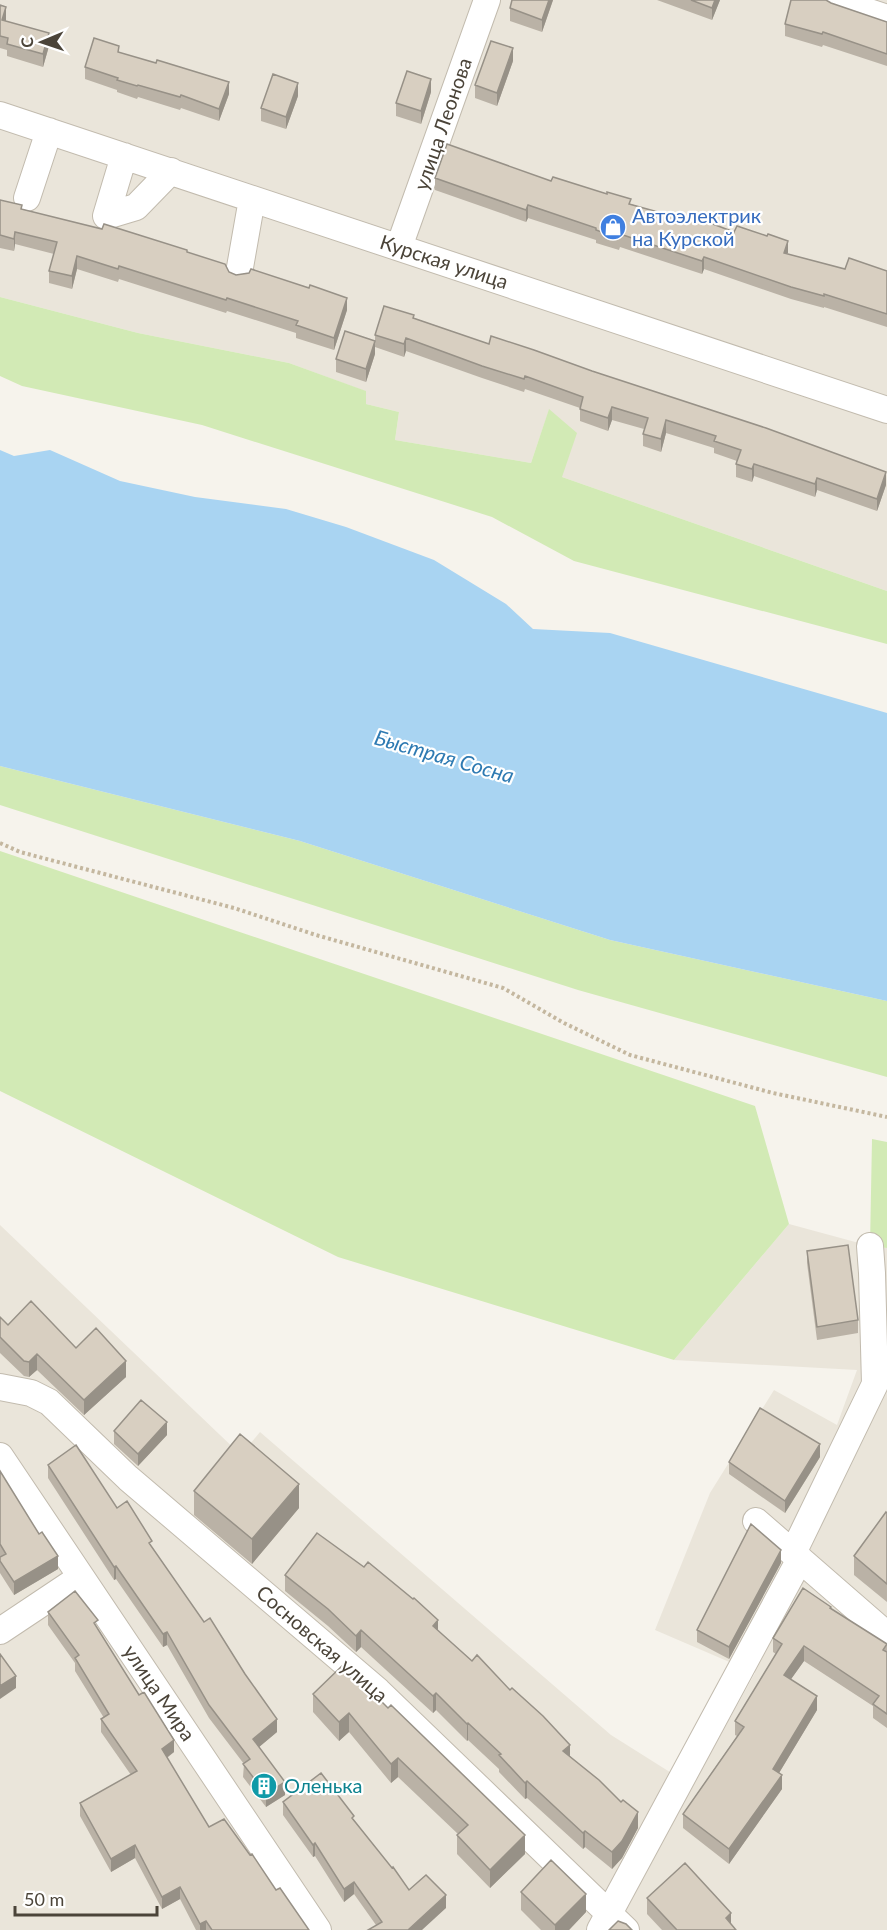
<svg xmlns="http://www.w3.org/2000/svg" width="887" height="1930" font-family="Lato,sans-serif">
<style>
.residential{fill:#eae5da}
.green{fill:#d2eab5}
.water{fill:#a9d4f2}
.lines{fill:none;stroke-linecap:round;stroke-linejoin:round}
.minor-casing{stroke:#c2bbae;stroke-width:28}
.path{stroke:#c4b79f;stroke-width:4;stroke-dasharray:3 3;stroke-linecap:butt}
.minor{stroke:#fff;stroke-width:26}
.wall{fill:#bab2a6}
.shaded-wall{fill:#979187}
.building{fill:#d8cfc1;stroke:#979187;stroke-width:1.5}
.labels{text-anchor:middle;stroke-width:4.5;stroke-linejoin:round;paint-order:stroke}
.street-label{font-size:20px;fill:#4b4439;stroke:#fff}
.shop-label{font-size:20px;fill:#366cbe;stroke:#fff;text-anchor:start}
.culture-label{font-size:20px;fill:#0d838f;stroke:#fff;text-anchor:start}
.water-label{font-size:21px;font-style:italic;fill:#2e7ab2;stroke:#fff}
</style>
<rect width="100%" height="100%" fill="#f6f3ec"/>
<!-- residential -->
<path class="residential" d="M0,0H887V403L0,109Z
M0,122L887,420V591L562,477L549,410L531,463L395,440L399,412L366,404L365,391L289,363L138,333L0,297Z
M789,1224L870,1246L887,1248V1930H0V1225L241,1455L260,1432L611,1735L692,1786L755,1673L655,1630L710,1493L774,1390L837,1425L857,1370L674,1360Z"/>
<!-- green -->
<path class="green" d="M0,297L138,333L289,363L366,391V404L399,412L395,440L531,463L549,409L577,433L562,477L887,591V644L574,561L492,517L202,425L22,386L0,376Z
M0,766L300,841L610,940L887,1001V1077L578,990L0,805Z
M0,851L755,1106L789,1224L674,1360L338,1257L0,1091Z
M872,1139L887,1142V1248L870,1246Z"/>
<!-- water -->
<path class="water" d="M0,450L14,456L50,450L120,481L195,497L286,509L346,527L434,560L506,604L533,629L610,633L887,713V1001L610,940L300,841L0,766Z"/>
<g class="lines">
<defs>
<path id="minor" d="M833,0L887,18
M0,115L887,410
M124,156L106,216L136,207L171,171
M27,198L49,131
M399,247L487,0
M239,273L252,199
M0,1387L31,1393L49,1402L128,1478L378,1691L626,1930
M0,1456L318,1930
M756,1521L887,1635
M793,1553L875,1384L872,1273L870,1246
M0,1631L81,1577
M600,1930L800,1559"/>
</defs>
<!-- minor casing -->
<use href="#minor" class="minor-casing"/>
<!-- path -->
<path class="path" d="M0,843L20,852L234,908L316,935L503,988L564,1023L630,1055L773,1093L887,1117"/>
<!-- minor -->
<use href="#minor" class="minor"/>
</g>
<!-- wall -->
<path class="wall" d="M553,0L542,32L510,21V8Z
M657,0H720L712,20Z
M831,3L887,22V66L823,45L822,47L785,36V24Z
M0,5L6,21L49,46L43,67L7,56V50L0,48Z
M119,52L229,94L219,121L181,108L180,110L138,97L137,99L117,92V90L85,79V67Z
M513,61L497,106L475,98V85Z
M431,92L421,124L396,116V103Z
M298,96L286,129L261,121V108Z
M435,178L551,181L631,204L788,254L845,269L887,271V327L824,307V308L791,299L704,269L702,274L620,247L619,250L596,243V240L528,218L526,222L435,190Z
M0,200L22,209L187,252L236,275L347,310L334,350L296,338V333L227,311L226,313L119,279L118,282L77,269L72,289L49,283V271L54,254L15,244L14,251L0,248Z
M414,318L886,485L877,511L817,490L815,497L754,476L752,482L736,477V464L737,461L714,453V448L666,433L661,452L643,446V434L644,429L612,420L608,431L580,421V408L525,389L524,392L482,378L406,351L404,357L375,347V335Z
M375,354L366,382L336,372V359Z
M807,1251L858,1320V1333L817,1340L807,1263Z
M0,1317L8,1325L76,1348L126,1377L84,1415L37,1370L29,1377L24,1376L0,1353Z
M114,1431L167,1435L138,1466L114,1444Z
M820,1457L785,1513L729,1474V1462Z
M48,1465L117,1508L152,1547L277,1732L259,1747L285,1795L266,1807L243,1777L244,1764L209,1718L167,1645L163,1647L116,1579L114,1580L48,1478Z
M0,1471L58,1569L14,1595L0,1573Z
M194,1491L299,1508L252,1564L194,1515Z
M887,1513V1602L854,1575V1556Z
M781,1563L729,1659L697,1642V1630Z
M285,1575L438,1631L570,1756L638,1828L622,1858L612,1869L585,1847L583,1849L527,1798L525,1799L499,1772V1769L468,1740L467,1741L436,1710L433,1713L361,1647L356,1652L328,1626L285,1591Z
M831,1609L887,1644V1728L873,1718V1706L804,1661L791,1679L817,1710L779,1773L782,1789L729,1864L683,1828V1814L737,1736L735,1735V1721L776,1654L773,1652V1638Z
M48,1612L98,1629L174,1752L167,1758L209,1827L250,1855L276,1890L309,1930H196L180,1899L162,1909L135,1858L111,1872L80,1816V1803L131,1775L101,1732V1719L104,1718L75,1671V1663L48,1625Z
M344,1664L525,1854L490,1888L457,1854V1835L458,1834L398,1777L391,1783L349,1732L339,1741L313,1712V1694Z
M283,1802L354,1820L409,1890L446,1908L376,1925L354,1894L344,1902L315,1856L313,1857L283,1815Z
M521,1892L586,1912L569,1930H541L521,1910Z
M647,1898L731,1925L736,1930H662L647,1914Z"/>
<!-- shaded-wall -->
<path class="shaded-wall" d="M549,0H553L542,32V20Z
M715,0H720L712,20V8Z
M6,7V20L2,32V20Z
M49,33V46L43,67V54Z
M513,48V61L497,106V93Z
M431,79V92L421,124V111Z
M229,82V94L219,121V109Z
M298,83V96L286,129V117Z
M528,205V218L526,222V210Z
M15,232V244L14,251V239Z
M788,241V253H784Z
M77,256V269L72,289V276Z
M704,257V269L702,274V261Z
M347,298V310L334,350V338Z
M406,338V351L404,357V344Z
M375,341V354L366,382V369Z
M612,407V420L608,431V418Z
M666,420V433L661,452V439Z
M754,464V476L752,482V469Z
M886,472V485L877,511V499Z
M817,478V490L815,497V484Z
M37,1354V1370L29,1377V1362Z
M126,1361V1377L84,1415V1400Z
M167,1422V1435L138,1466V1454Z
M820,1444V1457L785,1513V1501Z
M299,1484V1508L252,1564V1539Z
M781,1550V1563L729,1659V1647Z
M58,1556V1569L14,1595V1582Z
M116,1566V1579L114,1580V1567Z
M438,1620V1637L433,1626Z
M361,1630V1647L356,1652V1636Z
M167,1632V1645L163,1647V1634Z
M804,1646V1661L784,1689V1675Z
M16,1676V1688L0,1699V1686Z
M436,1693V1710L433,1713V1696Z
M817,1696V1710L773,1783V1769Z
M349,1713V1732L339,1741V1722Z
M277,1719V1732L253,1752V1739Z
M468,1723V1740L467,1741V1724Z
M174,1740V1752L162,1761V1749Z
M570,1745V1762L563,1751Z
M398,1758V1777L391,1783V1764Z
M782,1775V1789L729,1864V1849Z
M527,1781V1798L525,1799V1783Z
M285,1782V1795L266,1807V1794Z
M638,1812V1828L622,1858L612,1869V1852Z
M585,1831V1847L583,1849V1833Z
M525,1835V1854L490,1888V1870Z
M315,1843V1856L313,1857V1845Z
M135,1845V1858L111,1872V1859Z
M354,1882V1894L344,1902V1889Z
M180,1887V1899L162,1909V1897Z
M586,1894V1912L569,1930H555V1925Z
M446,1895V1908L422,1930H408Z
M731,1913V1930L726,1918Z
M206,1921V1930H200V1924Z"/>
<!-- building -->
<path class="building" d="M512,0H549L542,20L510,8Z
M691,0H715L712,8Z
M791,0H826L831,3L887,22V54L823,32L822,34L785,24Z
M0,5L6,7L2,20L49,33L43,54L7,44L8,38L0,36Z
M94,38L119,46L118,52L156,63L157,60L229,82L219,109L181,95L180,97L138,85L137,86L117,80L118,78L85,67Z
M491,41L513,48L497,93L475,85Z
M407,71L431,79L421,111L396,103Z
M273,74L298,83L286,117L261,108Z
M447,144L551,181L553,177L607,194V192L631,199L629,204L687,220L689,215L734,232L737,226L767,236L768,234L788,241L784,253L845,269L849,258L887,271V314L824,294V296L791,287L704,257L702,261L620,234L619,238L596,230V228L528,205L526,210L435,178Z
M0,200L22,205L21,209L102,229L104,224L187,250V252L225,264L229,272L236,275L249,273L251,269L309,288L310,285L347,298L334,338L296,325L298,321L227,298L226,300L119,266L118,269L77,256L72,276L49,271L57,242L15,232L14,239L0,235Z
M384,306L414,315L413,318L489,344L491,336L534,350L592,371L766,428L886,472L877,499L817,478L815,484L754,464L752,469L736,464L741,450L714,441L716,436L666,420L661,439L643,434L648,418L612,407L608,418L580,409L583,397L525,376L524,379L482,366L406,338L404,344L375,335Z
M345,331L375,341L366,369L336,359Z
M848,1245L858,1320L817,1327L807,1251Z
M31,1301L76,1348L96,1328L126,1361L84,1400L37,1354L29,1362L24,1361L0,1337V1317L8,1325Z
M141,1400L167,1422L138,1454L114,1431Z
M760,1408L820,1444L785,1501L729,1462Z
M240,1434L299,1484L252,1539L194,1491Z
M76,1445L117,1508L127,1501L152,1541L149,1543L204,1622L210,1618L245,1674L277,1719L253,1739L285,1782L266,1794L243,1764L250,1759L209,1705L167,1632L163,1634L116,1566L114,1567L48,1465Z
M0,1471L39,1534L42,1532L58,1556L14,1582L0,1561V1557L6,1554L0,1544Z
M886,1512L887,1513V1584L854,1556Z
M751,1524L781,1550L729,1647L697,1630Z
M317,1533L364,1567L368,1562L413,1599L414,1598L438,1620L433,1626L472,1661L477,1655L510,1690L512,1688L543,1716L570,1745L563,1751L599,1780L621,1802L623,1800L638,1812L622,1841L612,1852L585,1831L583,1833L527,1781L525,1783L499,1755L501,1754L468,1723L467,1724L436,1693L433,1696L361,1630L356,1636L328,1609L285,1575Z
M803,1588L831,1607L830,1608L887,1644L883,1650L887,1652V1714L873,1704L879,1696L804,1646L784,1675L817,1696L773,1769L782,1775L729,1849L683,1814L744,1727L735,1721L782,1644L773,1638Z
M75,1591L98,1620L94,1623L139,1695L144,1692L174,1740L162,1749L209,1827L224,1819L250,1855L252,1854L276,1890L280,1888L309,1930H212L206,1921L200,1924L180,1887L162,1897L135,1845L111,1859L80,1803L137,1771L101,1719L109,1714L75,1658L79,1655L48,1612Z
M0,1654L16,1676L0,1686Z
M344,1664L388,1708L391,1705L525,1835L490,1870L457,1835L468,1825L398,1758L391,1764L349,1713L339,1722L313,1694Z
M321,1773L354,1816L352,1818L392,1868L393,1867L409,1890L426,1875L446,1895L408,1930H368L382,1922L354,1882L344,1889L315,1843L313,1845L283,1802Z
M551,1860L586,1894L555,1925L521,1892Z
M685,1863L731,1913L726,1918L736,1930H677L647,1898Z
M618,1921L626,1924L632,1930H609Z"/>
<!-- icons -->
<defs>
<symbol id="shop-disc" viewBox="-11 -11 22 22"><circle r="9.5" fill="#3f7fe0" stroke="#fff"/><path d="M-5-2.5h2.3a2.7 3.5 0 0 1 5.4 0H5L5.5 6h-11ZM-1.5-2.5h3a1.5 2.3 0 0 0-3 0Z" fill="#fff"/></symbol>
<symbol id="building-disc" viewBox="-11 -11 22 22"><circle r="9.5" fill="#0f9aa8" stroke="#fff"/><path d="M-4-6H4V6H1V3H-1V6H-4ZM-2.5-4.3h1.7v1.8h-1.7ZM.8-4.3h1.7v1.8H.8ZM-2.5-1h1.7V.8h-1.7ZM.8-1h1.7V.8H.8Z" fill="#fff"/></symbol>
</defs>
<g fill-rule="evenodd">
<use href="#shop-disc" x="598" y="212" width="30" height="30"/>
<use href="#building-disc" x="249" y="1771" width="30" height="30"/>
</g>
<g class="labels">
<!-- street labels -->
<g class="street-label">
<text transform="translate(443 124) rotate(-71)" y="7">улица Леонова</text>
<text transform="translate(444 262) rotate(18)" y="7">Курская улица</text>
<text transform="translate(322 1644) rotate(41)" y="7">Сосновская улица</text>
<text transform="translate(159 1693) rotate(56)" y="7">улица Мира</text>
</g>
<!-- shop labels -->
<g class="shop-label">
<text x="632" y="223">Автоэлектрик<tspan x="632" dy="23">на Курской</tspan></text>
</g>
<!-- culture labels -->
<g class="culture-label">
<text x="284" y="1793">Оленька</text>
</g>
<!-- water labels -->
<g class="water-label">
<text transform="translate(444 757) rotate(16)" y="7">Быстрая Сосна</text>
</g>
</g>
<!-- north arrow -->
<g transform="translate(42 42) rotate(268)" stroke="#ffffff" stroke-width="4.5" paint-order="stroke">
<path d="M0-4.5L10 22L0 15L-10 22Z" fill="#4b4439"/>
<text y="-9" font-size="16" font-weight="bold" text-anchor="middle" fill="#4b4439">С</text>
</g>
<!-- scale -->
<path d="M15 1906v9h142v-9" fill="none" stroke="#4b4439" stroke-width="3"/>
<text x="24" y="1906" font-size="18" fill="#4b4439" stroke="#ffffff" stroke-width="4.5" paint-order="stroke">50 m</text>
</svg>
